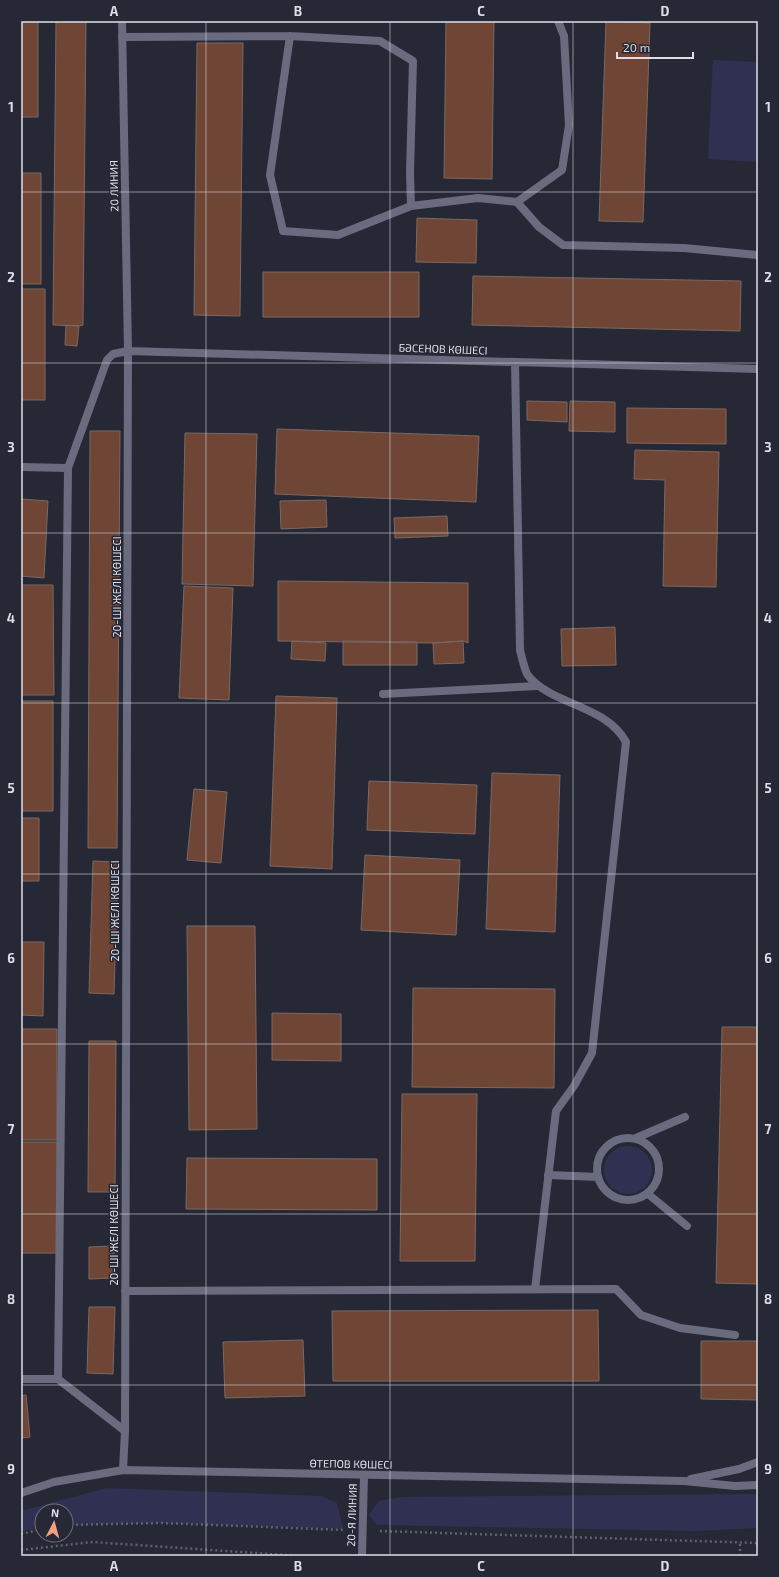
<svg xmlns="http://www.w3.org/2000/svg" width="779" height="1577" font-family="'Exo 2',sans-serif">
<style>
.green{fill:#303152}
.building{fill:#6f4535;stroke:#7a6963}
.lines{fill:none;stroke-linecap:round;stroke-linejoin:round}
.path{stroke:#60616d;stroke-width:2.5;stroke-dasharray:2 3;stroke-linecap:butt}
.service{stroke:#6a6b7e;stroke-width:8}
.minor{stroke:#6a6b7e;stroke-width:8}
.tertiary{stroke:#6a6b7e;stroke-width:8}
.grid{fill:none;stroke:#dddee7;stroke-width:1;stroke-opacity:0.55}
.labels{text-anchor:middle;stroke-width:3;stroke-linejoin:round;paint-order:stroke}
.street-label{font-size:11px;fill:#dddee7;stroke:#272835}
.neatline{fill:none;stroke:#dddee7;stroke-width:1.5}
.grid-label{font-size:13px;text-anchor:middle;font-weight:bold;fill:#dddee7}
</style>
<rect width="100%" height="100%" fill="#272835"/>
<!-- green -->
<path class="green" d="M713,60L758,62V162L708,159Z
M604 1170a24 24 0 1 1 48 0a24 24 0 1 1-48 0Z
M107,1488L322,1496L337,1503L343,1529L161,1523L66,1525V1511H42V1528L21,1531V1511Z
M758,1494V1528L696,1531L377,1525L369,1515L379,1501L403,1497Z"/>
<!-- building -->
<path class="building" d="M21,21H38V117H21Z
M56,21H86L83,325L79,326L53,325Z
M446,21H494L492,179L444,178Z
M606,21L650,23L643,222L599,221Z
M197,43H243L240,316L194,315Z
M21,173H41V284H21Z
M417,218L477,220L476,263L416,262Z
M263,272H419V317H263Z
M473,276L741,281L740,331L472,325Z
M21,289H45V400H21Z
M66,325L79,326L77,346L65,345Z
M527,401L567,402V422L527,420Z
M570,401L615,402V432L569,431Z
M627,408L726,409V444L627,443Z
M277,429L479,436L476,502L275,494Z
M90,431H120L117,848H88Z
M185,433L257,434L253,586L182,584Z
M635,450L719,452L716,587L663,586L665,480L634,479Z
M21,499L48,501L44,578L21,576Z
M326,500L327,527L281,529L280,501Z
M447,516L448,536L395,538L394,518Z
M278,581L468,583V643L463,641L433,643L278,641Z
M21,585H53L54,695H21Z
M184,586L233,588L229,700L179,698Z
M615,627L616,665L562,666L561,629Z
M292,641L326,643L325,661L291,659Z
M343,641L417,642V665H343Z
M463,641L464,663L434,664L433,643Z
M276,696L337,698L332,869L270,866Z
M21,701H53V811H21Z
M492,773L560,775L555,932L486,929Z
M369,781L477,785L475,834L367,830Z
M194,789L227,792L221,863L187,860Z
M21,818H39V881H21Z
M365,855L460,860L456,935L361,930Z
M93,861L118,862L114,994L89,993Z
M187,926H255L257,1129L189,1130Z
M21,942H44L43,1016L21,1015Z
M413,988L555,989L554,1088L412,1087Z
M272,1013L341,1014V1061L272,1060Z
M722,1027H758V1284L716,1283Z
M21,1029H57V1140H21Z
M89,1041H116L115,1192H88Z
M402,1094H477L475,1261H400Z
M21,1142H57V1253H21Z
M187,1158L377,1159V1210L186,1209Z
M114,1246V1278L89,1279V1247Z
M89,1307H115L113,1374L87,1373Z
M598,1310L599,1381H333L332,1311Z
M303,1340L305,1396L225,1398L223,1342Z
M701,1341H758V1400L701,1399Z
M26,1395L30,1437L21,1438V1396Z"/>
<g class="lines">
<!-- path -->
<path class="path" d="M66,1525L161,1523L345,1530
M380,1531L758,1543
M21,1534L42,1529
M21,1550L92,1542L300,1556
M740,1556V1542"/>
<!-- service -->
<path class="service" d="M290,36L270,175L283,231L338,235L411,206
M122,37L290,36L380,41L413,61L410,173L411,206L478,198L517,202L539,227L563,245L684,248L757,255L758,256
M517,202L562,170L569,125L564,36L558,21
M21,467L68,468L58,1379
M68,468L107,360L113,354L128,351
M597 1169a31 31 0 1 1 62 0a31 31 0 1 1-62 0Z
M636,1138L685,1117
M548,1175L598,1177
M648,1194L687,1226
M21,1379H58L125,1431"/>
<!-- minor -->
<path class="minor" d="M122,21L128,351L125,1431L123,1470
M128,351L758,369
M515,362L520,650C522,658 524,667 527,674C533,683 541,688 550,693C576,707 611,714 626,742L592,1053L574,1086L556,1111L535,1289
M383,694L537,686
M125,1291L616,1289L641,1315L680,1328L735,1335
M362,1556L364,1475"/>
<!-- tertiary -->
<path class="tertiary" d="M691,1479L739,1469L758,1462
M21,1493L54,1482L123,1470L684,1481L735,1486L758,1485"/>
</g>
<!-- grid -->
<path class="grid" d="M206,21V1556M390,21V1556M573,21V1556M21,192H758M21,363H758M21,533H758M21,703H758M21,874H758M21,1044H758M21,1214H758M21,1385H758"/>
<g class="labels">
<!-- street labels -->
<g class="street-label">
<text transform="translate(114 186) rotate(-91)" y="4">20 ЛИНИЯ</text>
<text transform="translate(443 349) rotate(2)" y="4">БӘСЕНОВ КӨШЕСІ</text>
<text transform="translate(117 587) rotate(-90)" y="4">20-ШІ ЖЕЛІ КӨШЕСІ</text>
<text transform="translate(115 911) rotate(-90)" y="4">20-ШІ ЖЕЛІ КӨШЕСІ</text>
<text transform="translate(114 1235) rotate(-90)" y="4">20-ШІ ЖЕЛІ КӨШЕСІ</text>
<text transform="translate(351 1464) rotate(1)" y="4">ӨТЕПОВ КӨШЕСІ</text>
<text transform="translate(352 1515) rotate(-88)" y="4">20-Я ЛИНИЯ</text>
</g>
</g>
<!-- border -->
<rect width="779" height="1577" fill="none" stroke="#272835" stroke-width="44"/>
<!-- north arrow -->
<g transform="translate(54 1523) rotate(6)"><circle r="19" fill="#272835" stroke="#70717c"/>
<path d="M0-3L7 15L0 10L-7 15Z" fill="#f2a081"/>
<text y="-6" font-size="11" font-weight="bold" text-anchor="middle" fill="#dddee7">N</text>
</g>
<!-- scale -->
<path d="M617 52v6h76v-6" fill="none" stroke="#dddee7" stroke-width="2"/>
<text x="623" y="52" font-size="12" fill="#dddee7" stroke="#272835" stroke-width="3" paint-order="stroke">20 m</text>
<rect x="22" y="22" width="735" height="1533" class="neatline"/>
<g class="grid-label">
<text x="114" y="16">A</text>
<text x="298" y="16">B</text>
<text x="481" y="16">C</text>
<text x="665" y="16">D</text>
<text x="11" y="112">1</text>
<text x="768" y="112">1</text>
<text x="11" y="282">2</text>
<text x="768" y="282">2</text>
<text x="11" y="452">3</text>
<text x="768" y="452">3</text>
<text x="11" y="623">4</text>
<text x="768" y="623">4</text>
<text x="11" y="793">5</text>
<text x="768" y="793">5</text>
<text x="11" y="963">6</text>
<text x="768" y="963">6</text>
<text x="11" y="1134">7</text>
<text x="768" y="1134">7</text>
<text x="11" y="1304">8</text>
<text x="768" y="1304">8</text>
<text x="11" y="1474">9</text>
<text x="768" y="1474">9</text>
<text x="114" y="1571">A</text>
<text x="298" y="1571">B</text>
<text x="481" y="1571">C</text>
<text x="665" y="1571">D</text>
</g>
</svg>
